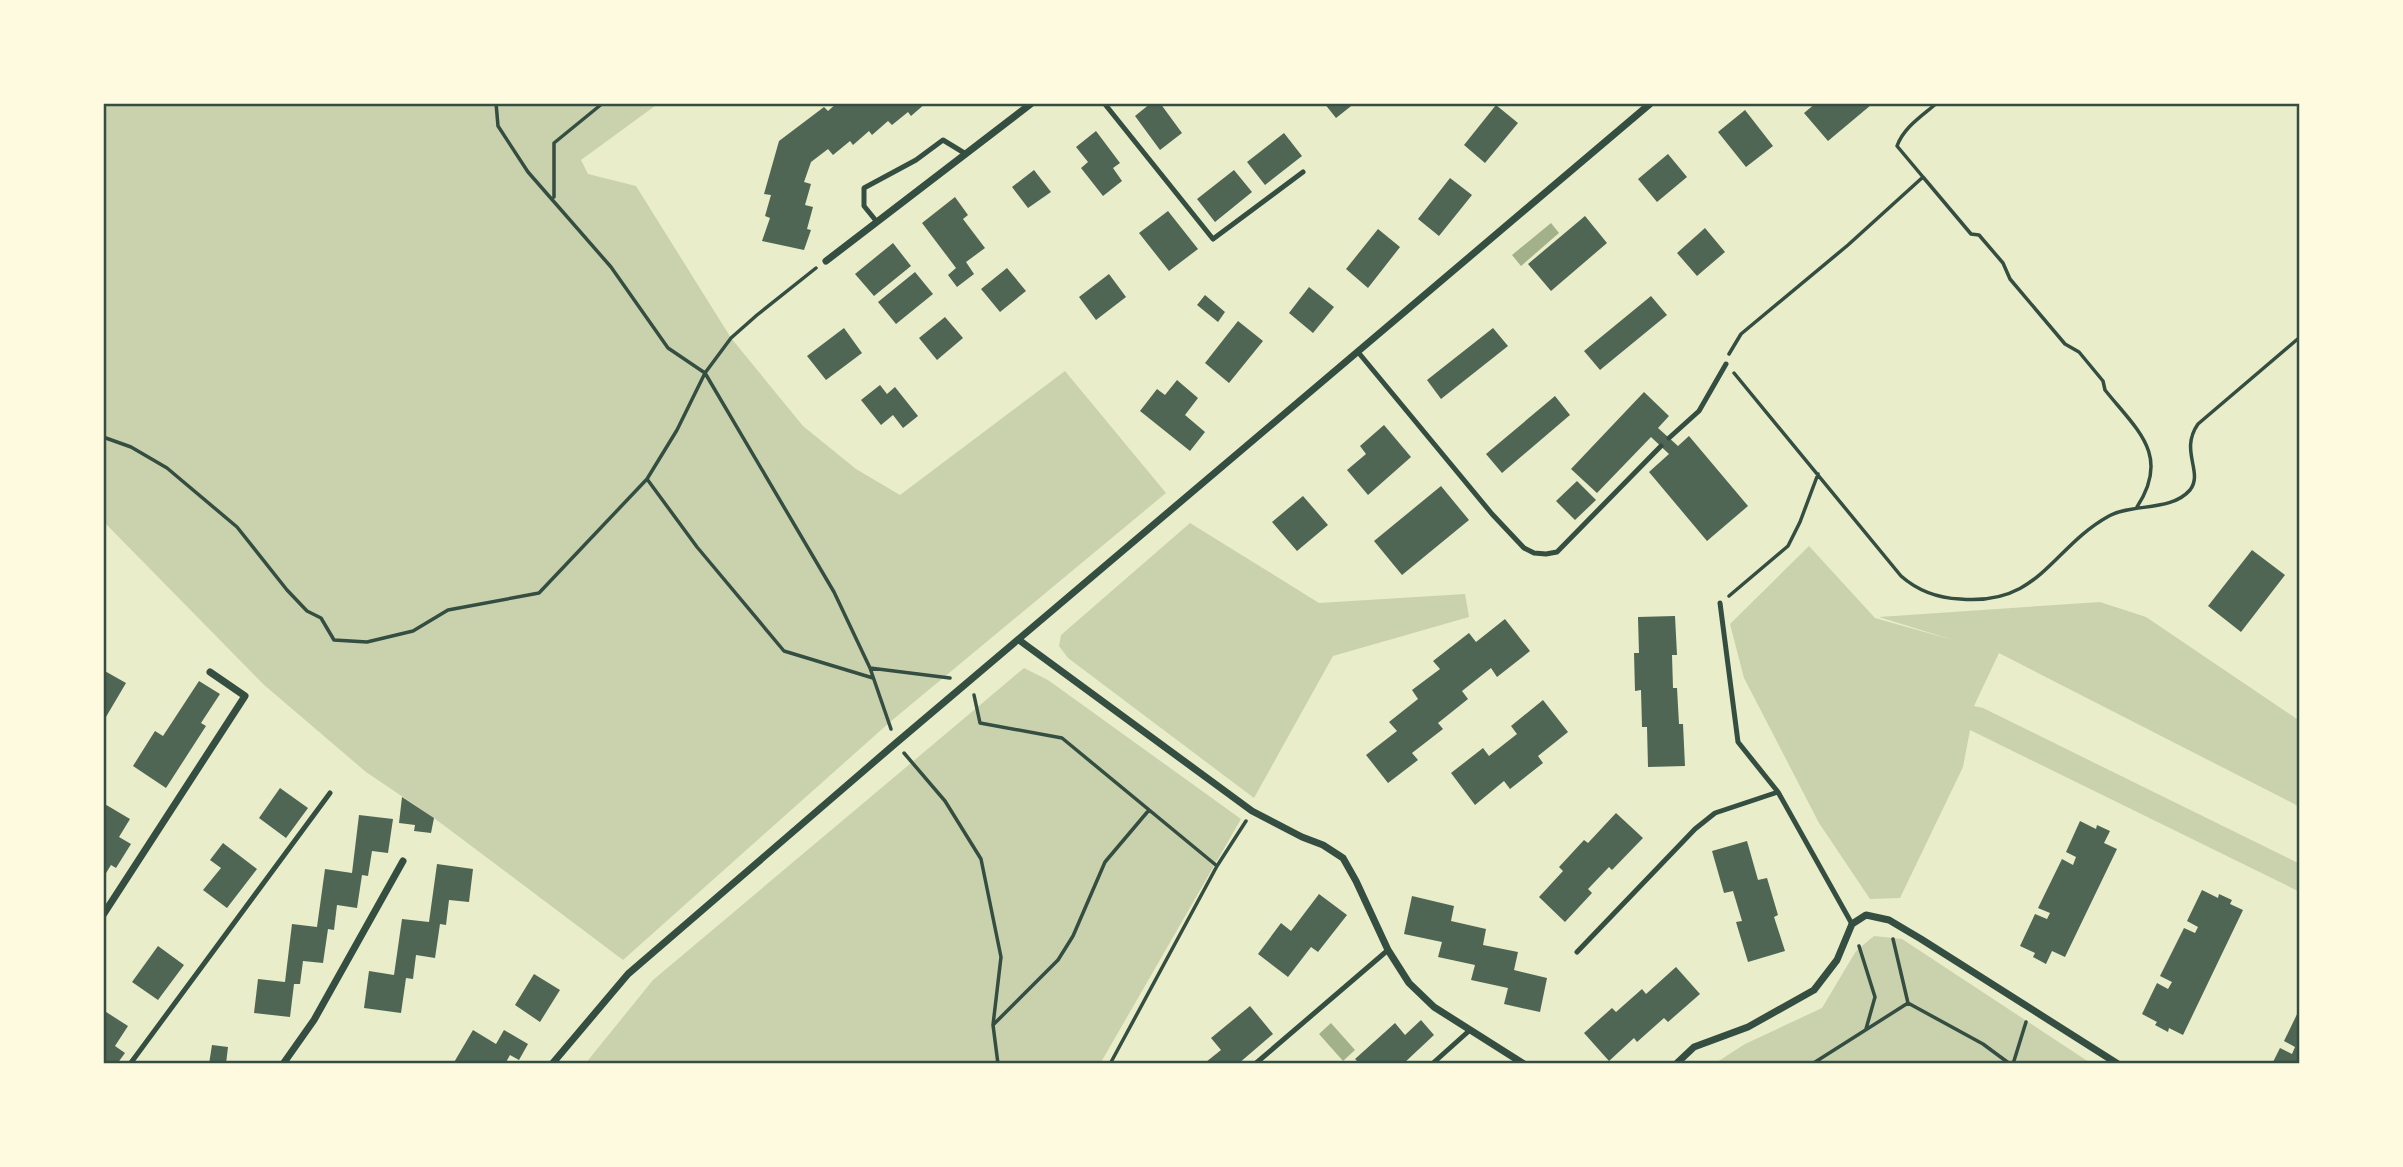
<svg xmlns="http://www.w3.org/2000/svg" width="2403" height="1167" font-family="Raleway,sans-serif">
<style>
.green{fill:#cad2ad}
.water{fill:#a3b18a}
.building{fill:#4f6655}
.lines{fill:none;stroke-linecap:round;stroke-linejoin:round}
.path{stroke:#344e41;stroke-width:3.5}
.service{stroke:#344e41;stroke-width:5}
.minor{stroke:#344e41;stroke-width:7}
.neatline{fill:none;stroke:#344e41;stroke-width:2.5}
</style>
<rect width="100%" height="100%" fill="#e9edc9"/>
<!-- green -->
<path class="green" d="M103,103H659L581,160L588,174L636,186L731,338L803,426L856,469L900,495L1065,371L1166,493L890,722L623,960L434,818L366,772L263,684L103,521Z
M1190,523L1319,603L1465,594L1469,617L1333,656L1254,798L1068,658L1059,646L1061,635Z
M1809,546L1875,618L1953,640L1879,617L2100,602L2146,617L2300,721V807L1999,653L1974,706L1983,708L2300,864V892L1970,730L1963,767L1900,898L1870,899L1819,823L1744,678L1730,624Z
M1024,668L1048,680L1241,819L1100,1064H759L755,1062L753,1064H585L653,980Z
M1874,936L1902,939L2092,1064H1714L1745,1044L1822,1008L1856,951Z"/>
<!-- water -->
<path class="water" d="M1551,223L1559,233L1521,266L1512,255Z
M1331,1023L1355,1050L1343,1061L1319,1034Z"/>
<!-- building -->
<path class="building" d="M837,103H926L911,116L908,112L892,125L888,121L872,135L869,131L853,145L850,141L833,155L828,149L811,162L804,182L811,184L805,205L813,207L807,229L811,230L804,250L762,241L770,218L765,216L771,195L764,194L779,141L824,107L828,111Z
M1151,103H1160L1182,133L1160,150L1135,116Z
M1324,103H1355L1336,118Z
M1816,103H1869L1871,105L1828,141L1804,113Z
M1496,105L1518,123L1485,163L1464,145Z
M1745,110L1773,146L1746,167L1718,132Z
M1096,131L1120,163L1113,168L1122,181L1103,196L1081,168L1088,162L1076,147Z
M1284,133L1302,156L1265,185L1247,162Z
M1668,154L1687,177L1657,202L1638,179Z
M1034,170L1051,192L1028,208L1012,187Z
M1234,170L1252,192L1215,222L1197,199Z
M1450,178L1472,195L1439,236L1418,219Z
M955,197L968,215L963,219L985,248L966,262L974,274L957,287L948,275L956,268L922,223Z
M1168,211L1198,249L1169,271L1139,233Z
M1585,216L1607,243L1551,291L1528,264Z
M1705,228L1725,252L1697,276L1677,253Z
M1378,229L1400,247L1368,288L1346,269Z
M893,243L911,266L874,296L855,274Z
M1007,268L1026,291L1000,312L981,289Z
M915,272L933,294L896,324L878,302Z
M1109,274L1126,297L1096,320L1079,297Z
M1309,287L1334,307L1313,333L1289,313Z
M1205,295L1225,312L1218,322L1197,305Z
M1651,296L1667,315L1600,370L1584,351Z
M945,317L963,338L937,360L919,338Z
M1238,321L1263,341L1229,383L1205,363Z
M844,328L862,353L826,380L807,356Z
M1493,328L1508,346L1441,399L1427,380Z
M1177,380L1198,398L1185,415L1205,432L1190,451L1140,411L1157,389L1165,395Z
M880,385L887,394L895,387L918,416L903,428L893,415L881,425L861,400Z
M1644,392L1669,416L1658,428L1678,446L1689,436L1748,506L1707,541L1649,472L1669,454L1651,437L1597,493L1571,469Z
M1555,396L1570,415L1502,473L1486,454Z
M1384,425L1411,457L1368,495L1347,470L1366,454L1360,446Z
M1577,481L1596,500L1575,520L1556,501Z
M1441,486L1469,520L1402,575L1374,541Z
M1303,496L1328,525L1297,551L1272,522Z
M2252,550L2285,575L2241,632L2208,606Z
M1675,616L1677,655H1672L1673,688H1677L1679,724H1683L1685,766L1648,767L1647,727H1642L1641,690L1635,691L1634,653H1639L1638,617Z
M1505,619L1530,651L1497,677L1491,668L1462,691L1468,699L1438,723L1443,729L1412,753L1418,760L1388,783L1366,755L1397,731L1389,722L1418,699L1412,690L1440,669L1433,661L1469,633L1476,642Z
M103,670L126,683L103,722Z
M199,681L220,694L201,723L206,726L166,788L133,766L155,731L163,736Z
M1543,700L1568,732L1538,756L1543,763L1510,789L1504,781L1475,805L1451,773L1483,748L1489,756L1517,734L1511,726Z
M280,788L308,808L286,838L259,818Z
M402,797L434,818L431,833L414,831L415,825L399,823Z
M103,803L130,819L119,837L131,844L116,868L111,865L103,878Z
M1616,813L1643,838L1612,870L1609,867L1588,889L1592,893L1565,922L1539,897L1563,871L1559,867L1584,840L1588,843Z
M359,815L393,819L388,853L372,851L368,876L362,875L357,908L337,905L334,930L328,929L323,963L303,961L300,984H294L290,1017L254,1013L258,979L285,982L292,924L317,927L325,869L352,873Z
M2080,821L2096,829L2097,825L2110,831L2104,843L2117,849L2065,957L2052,951L2046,964L2033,957L2035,953L2020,946L2035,914L2047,919L2050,913L2038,908L2062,859L2073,865L2076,857L2066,852Z
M1747,841L1758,880L1767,878L1778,915L1774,917L1785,951L1748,962L1736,922L1742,921L1733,891L1724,893L1712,851Z
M223,843L257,869L227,908L203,890L221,868L210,860Z
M437,864L473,869L469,902L449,900L446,925L440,924L435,958L416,955L413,979L406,978L401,1013L364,1008L369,971L394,975L402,919L429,922Z
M2202,890L2218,898L2219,894L2232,900L2230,904L2243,910L2183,1035L2169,1028L2168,1032L2155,1025L2157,1022L2142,1014L2157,983L2168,989L2172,982L2160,976L2184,928L2195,933L2198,927L2187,921Z
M1319,894L1347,915L1318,952L1311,947L1288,977L1258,954L1281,923L1291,931Z
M1412,896L1454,906L1451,921L1486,929L1483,945L1518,952L1514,970L1547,978L1540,1012L1504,1004L1508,988L1471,980L1475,965L1438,957L1442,942L1404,934Z
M158,946L184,965L158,1000L132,982Z
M1676,967L1700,994L1668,1022L1664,1018L1637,1042L1634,1038L1609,1061L1584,1033L1612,1008L1616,1012L1642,989L1646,994Z
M534,974L560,990L540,1022L515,1005Z
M1250,1006L1273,1034L1238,1064H1208L1206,1062L1221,1050L1211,1038Z
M2300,1008V1064H2272L2280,1048L2292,1054L2295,1047L2284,1041Z
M103,1010L128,1026L115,1046L125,1053L117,1064H110L103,1059Z
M1421,1020L1434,1035L1403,1064H1360L1355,1059L1395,1023L1405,1035Z
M473,1030L496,1044L504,1030L528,1044L519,1060L510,1055L505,1064H453Z
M212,1045L228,1047L226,1064H209Z"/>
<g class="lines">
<!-- path -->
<path class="path" d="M496,103L498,126L528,172L611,267L668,348L705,373L834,592L870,668L950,678
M1923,177L1971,234L1979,235L2003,263L2010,279L2065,344L2079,352L2103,381L2105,390C2137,430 2171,455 2137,507
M554,197V143L603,103
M1729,354L1741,334L1848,245L1923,177L1897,146C1904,127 1922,116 1937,103
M1734,373L1901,576C1918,591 1937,598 1960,599C2040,606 2051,548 2109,516C2133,503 2171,512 2190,490C2204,472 2179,451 2198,424L2300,337
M103,437L131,447L167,468L237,527L287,590L307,611L321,618L334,640L367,642L413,631L448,610L539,593L647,479L677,430L705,373L731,338L757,315L816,268
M647,479L697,547L784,651L873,678
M1729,596L1788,546L1800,522L1818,474
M870,668L891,729
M974,695L980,723L1062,738L1217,866
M904,753L945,801L981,859L1001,957L993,1025L998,1064
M1893,939L1908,1003
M1859,946L1875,997L1866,1029
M994,1024L1058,960L1073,936L1105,862L1149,810
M1110,1064L1217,866L1246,821
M1812,1064L1908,1003L1983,1044L2010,1064
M2013,1064L2026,1022"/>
<!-- service -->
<path class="service" d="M1104,103L1213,239L1303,172
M877,222L864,206V188L916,160L943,140L966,154
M1358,352L1492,514L1524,548L1534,553L1546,554L1557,552L1661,446
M1669,438L1699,411L1726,364
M1720,603L1738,742L1778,792L1852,924
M1577,952L1695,829L1715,813L1778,792
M130,1064L330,793
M1255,1064L1388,950
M1432,1064L1470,1030"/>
<!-- minor -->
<path class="minor" d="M826,261L1032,103
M1019,640L1252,811L1302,837L1323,845L1343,858L1356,881L1388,950L1409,983L1434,1007L1524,1064
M103,915L245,696L210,672
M283,1064L314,1020L403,861
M552,1064L628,974L896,743L1651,103
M1676,1064L1694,1047L1748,1027L1814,990L1837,960L1852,924L1866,915L1889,920L1921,939L2118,1064"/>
</g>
<!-- border -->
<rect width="2403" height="1167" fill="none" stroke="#fefae0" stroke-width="210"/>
<rect x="105" y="105" width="2193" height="957" class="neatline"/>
</svg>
